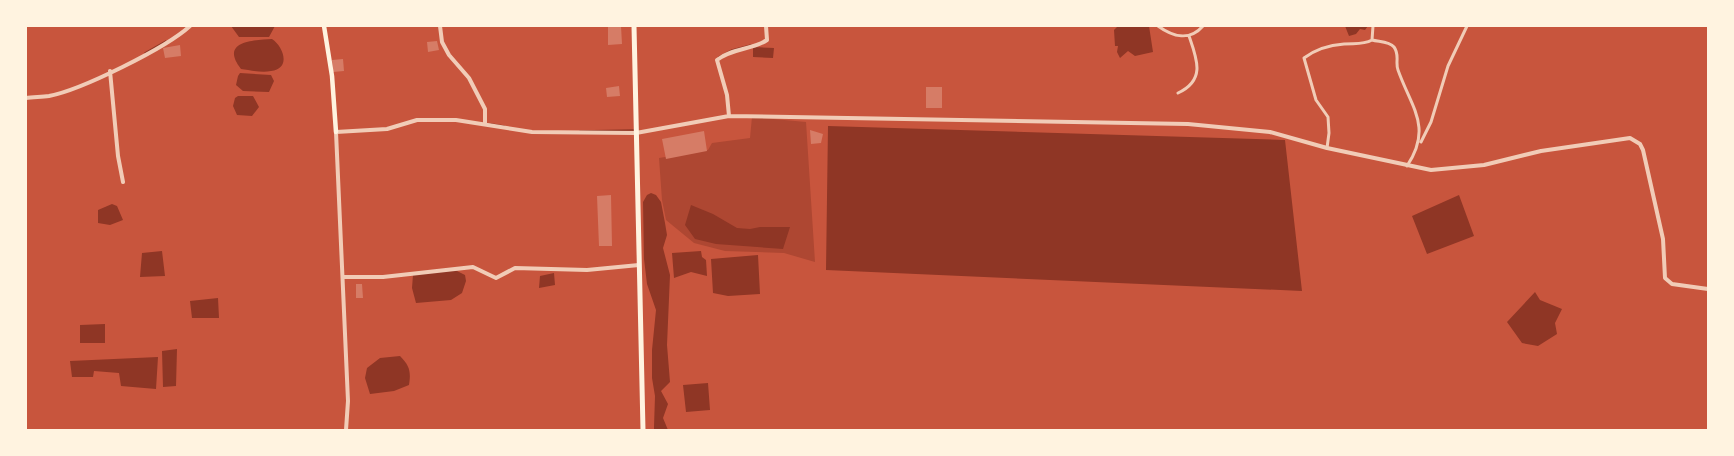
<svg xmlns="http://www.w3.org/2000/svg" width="1734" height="456" font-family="Literata,serif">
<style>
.green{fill:#ae4732}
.water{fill:#8f3625}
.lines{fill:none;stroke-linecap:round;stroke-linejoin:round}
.stream{stroke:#8f3625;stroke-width:1.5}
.building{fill:#d67c66}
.minor{stroke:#f1ccb7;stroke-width:3}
.tertiary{stroke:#f1ccb7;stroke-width:4}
.secondary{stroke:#fff3e0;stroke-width:4.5}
.trunk{stroke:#fff3e0;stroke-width:5}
</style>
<rect width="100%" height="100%" fill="#c8553d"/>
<!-- green -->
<path class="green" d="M752,117L806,122L815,262L784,253L725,251L694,243L666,220L662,200L659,158L708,150L712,143L750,138Z"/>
<!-- water -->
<path class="water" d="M231,26H275L269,37H239Z
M1118,26H1149L1153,52L1135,56L1128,51L1120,58L1117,52L1118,46H1115L1114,30Z
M1345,26H1368L1365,30L1360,29L1356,34L1349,36Z
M272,39C284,47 291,69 271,71C261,73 250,70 241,69C219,41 254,40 272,39Z
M753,47L774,48L773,58L753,57Z
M240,73L271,75L274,81L269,92L243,91L236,85L238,76Z
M238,96H253L259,107L252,116L237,115L233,106L235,98Z
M828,126L1285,140L1302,291L826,270Z
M651,193L656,195L661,202L665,223L667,235L663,248L670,275L667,345L670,382L661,391L668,404L663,418L668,430H654V427L655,396L652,378V350L656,310L647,284L644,259L643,202L647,195Z
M1459,195L1474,236L1427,254L1412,216Z
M112,204L117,206L123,220L110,225L98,223V210Z
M691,205L713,214L737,228L750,229L760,227H790L783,249L716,244L695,239L685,225Z
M162,251L165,276L140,277L142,253Z
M701,251L702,257L706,260L707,276L691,272L674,278L672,253Z
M758,255L760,294L728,296L713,293L711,259Z
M455,270L465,275L466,281L462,293L451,300L416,303L412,288L413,275Z
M554,273L555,285L539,288L540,276Z
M1535,292L1540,300L1562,309L1555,323L1557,334L1538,346L1522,343L1507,322Z
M218,298L219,318H192L190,301Z
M105,324V343H80V325Z
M177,349L176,386L163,387L162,351Z
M400,356C410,366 411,372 409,385L394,391L370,394L365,378L367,368L380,358Z
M158,357L156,389L121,386L119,373L94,371L93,377H72L70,361Z
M708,383L710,410L686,412L683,385Z"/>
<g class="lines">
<!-- stream -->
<path class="stream" d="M145,53L166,41
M719,57L732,50L751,45
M491,124L504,126
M580,131L635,130"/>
</g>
<!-- building -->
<path class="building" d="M608,26H621L622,44L608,45Z
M437,41L439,50L428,52L427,42Z
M180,45L181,56L165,58L163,48Z
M343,59L344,71L333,72L332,60Z
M619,86L620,96L607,97L606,88Z
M926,87H942V108H926Z
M810,130L823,134L821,143L811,144Z
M704,131L707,151L666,159L662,139Z
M611,195L612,246H599L597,196Z
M356,284H362L363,298H356Z"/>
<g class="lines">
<!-- minor -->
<path class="minor" d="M1158,26C1173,37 1190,41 1203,26
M1372,40C1379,42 1389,41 1394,47C1400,55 1395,62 1398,70C1411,107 1433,127 1407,166
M1178,93C1206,80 1197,59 1189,36
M1421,142L1431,122L1448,66L1467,26
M1327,148L1329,133L1328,117L1316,100L1304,58C1316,49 1330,45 1344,44C1355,43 1363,45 1372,40L1373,26"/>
<!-- tertiary -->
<path class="tertiary" d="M440,26L442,42L449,55L469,78L485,109V123
M110,71L118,156L123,182
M26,98C33,97 41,97 49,96C81,90 166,48 190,26
M729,116L727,95L717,60C732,48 752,50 767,40L766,26
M344,277H383L473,267L496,278L515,268L587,270L639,265
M346,430L348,401L336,132L387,129L417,120H456L532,132L636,133L729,116L1188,124L1270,132L1327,148L1431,170L1484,165L1541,151L1630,138L1640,144L1643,150L1663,239L1665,278L1672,284L1708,289"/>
<!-- secondary -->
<path class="secondary" d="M324,26L332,76L336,132"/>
<!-- trunk -->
<path class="trunk" d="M634,26L643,430"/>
</g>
<!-- border -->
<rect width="1734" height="456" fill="none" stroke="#fff3e0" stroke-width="54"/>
</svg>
